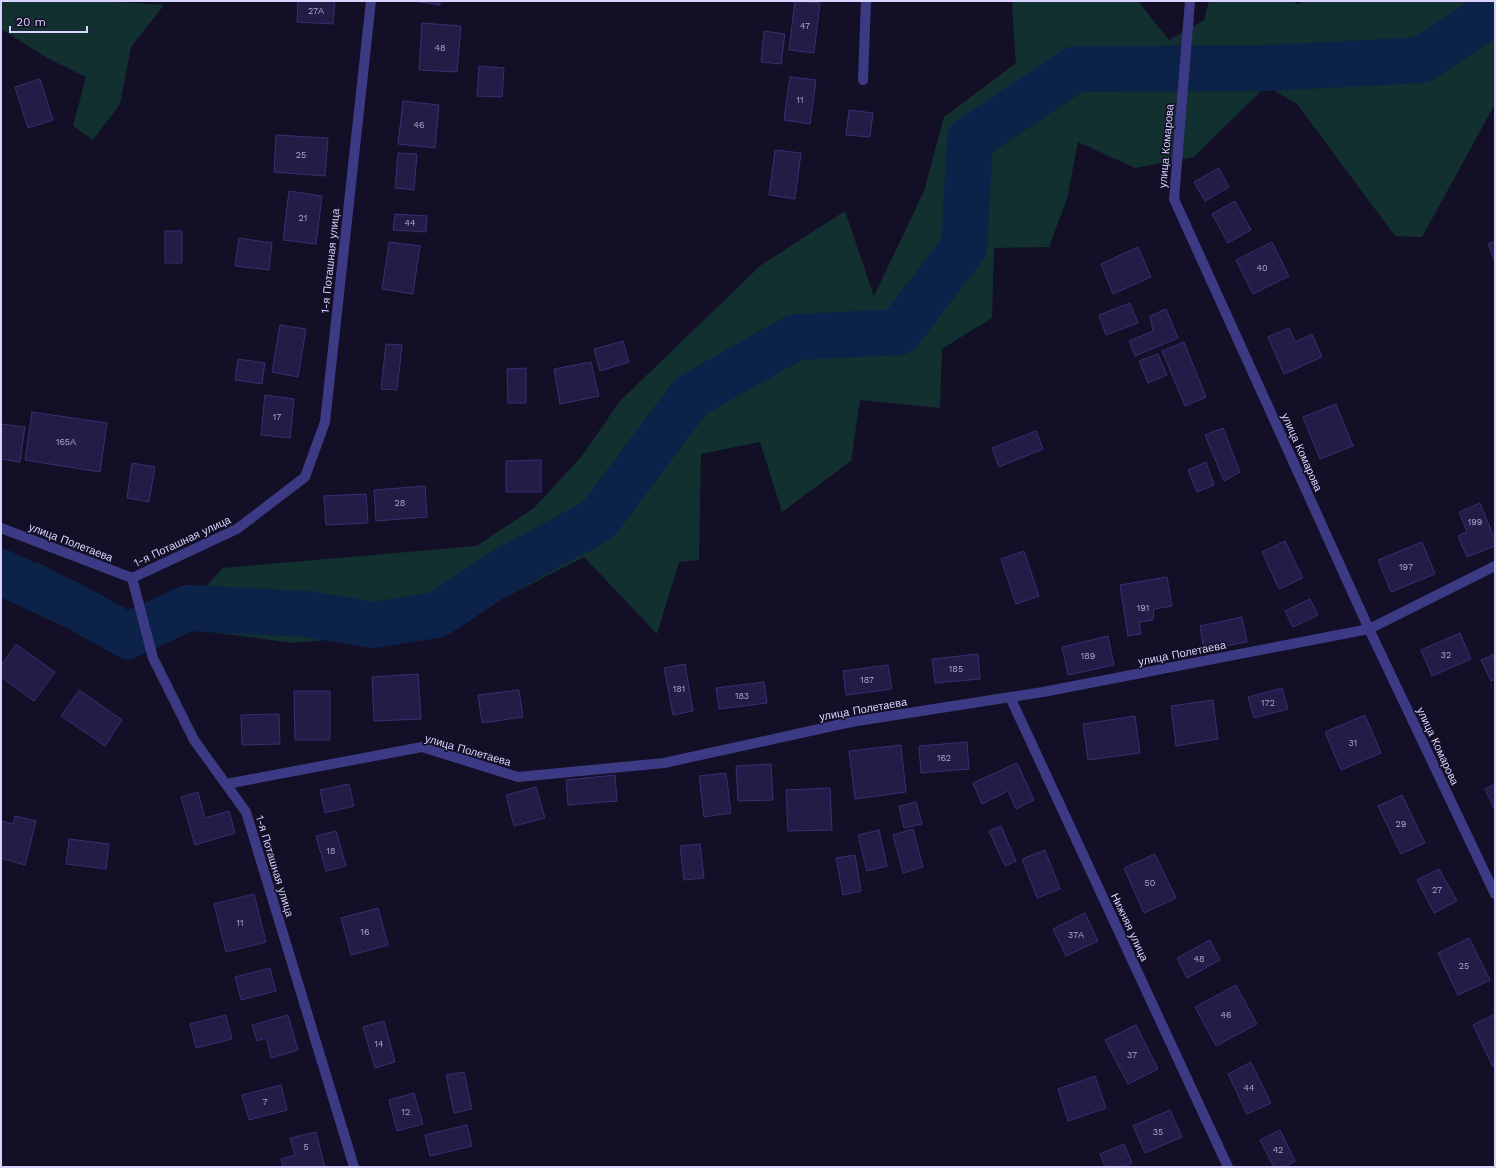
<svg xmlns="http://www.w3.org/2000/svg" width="1496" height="1168" font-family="'Work Sans',sans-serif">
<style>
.green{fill:#12302f}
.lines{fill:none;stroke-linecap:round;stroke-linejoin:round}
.river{stroke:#0c2248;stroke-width:46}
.building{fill:#241b47;stroke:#3b2d73}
.minor{stroke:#3d3a85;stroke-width:10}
.labels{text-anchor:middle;stroke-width:3.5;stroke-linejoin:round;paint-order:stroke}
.number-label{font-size:9px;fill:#aca6d1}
.street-label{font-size:11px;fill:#d9d4ff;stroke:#130f26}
</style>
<rect width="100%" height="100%" fill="#130f26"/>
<!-- green -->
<path class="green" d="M1,1H104L164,5L131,47L120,104L93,140L73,126L86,77L49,59L1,29Z
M1013,1H1138L1169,40L1204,20L1209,1H1295L1298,5L1302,1H1495V104L1422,237L1395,236L1297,104L1266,86L1194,157L1135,168L1078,142L1067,199L1049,247L994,248L992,318L942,349L940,408L860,400L851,461L782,512L760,442L701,454L699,560L679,562L657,634L584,557L443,629L293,643L210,632L203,589L223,568L476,546L534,508L581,457L620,401L761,265L845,211L874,296L924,191L944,117L1016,63L1012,7Z
M37,562L122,609L137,644L128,656L45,608Z
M1,563L17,567L12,592L1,590Z"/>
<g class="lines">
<!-- river -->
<path class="river" d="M1,572L74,606L128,636L188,608L307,614L373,625L437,615L498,574L598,520L691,396L796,337L899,332L964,247L970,139L1075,69L1269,68L1421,60L1495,11"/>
</g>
<!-- building -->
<path class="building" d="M298,1H335L333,24L297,22Z
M414,1H440V5Z
M795,1L820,3L814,53L789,50Z
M422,23L461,26L457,72L419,70Z
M764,31L785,34L781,64L761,62Z
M479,66L504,68L502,97L477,96Z
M790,77L816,80L810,124L784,120Z
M40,79L53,120L28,128L15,87Z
M403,101L439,105L435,148L398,144Z
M849,110L873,113L870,137L846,135Z
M276,135L328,138L325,176L274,172Z
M775,150L801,153L795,199L769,195Z
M398,153L417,154L414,190L395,188Z
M1219,168L1229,187L1205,201L1194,182Z
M289,191L322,196L316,244L283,240Z
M1235,201L1251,230L1228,243L1212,214Z
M395,214L427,216L426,232L393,230Z
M165,231H182V263H165Z
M239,238L272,243L269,270L235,266Z
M1495,241V262L1488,244Z
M389,242L420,246L413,294L382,289Z
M1272,242L1289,276L1253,294L1236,260Z
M1138,247L1151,277L1113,294L1101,264Z
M1130,303L1138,323L1106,335L1099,315Z
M1166,309L1178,338L1135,356L1129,341L1153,331L1150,316Z
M280,325L306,329L298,377L272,372Z
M1289,328L1295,342L1312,334L1322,357L1284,374L1268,337Z
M623,341L629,362L600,371L594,349Z
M1184,342L1206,397L1185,406L1162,351Z
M386,344L402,345L397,390L381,389Z
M1158,354L1167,375L1148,383L1139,361Z
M238,359L265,363L262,384L235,380Z
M591,362L599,396L560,404L554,369Z
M526,368V403H508L507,369Z
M265,395L294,399L290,438L261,435Z
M1336,404L1353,446L1320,459L1303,417Z
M32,412L107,423L100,472L25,460Z
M1,424L25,427L20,462L1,459Z
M1223,428L1240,472L1224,481L1205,435Z
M1036,431L1043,449L999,467L992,448Z
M541,460V492H506V461Z
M1206,462L1214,485L1197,492L1188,470Z
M132,463L155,467L149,502L127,498Z
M425,486L427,517L376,521L374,490Z
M366,494L368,523L326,525L324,496Z
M1480,503L1495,540V546L1467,557L1458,536L1467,532L1459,512Z
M1285,541L1303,578L1279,589L1262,552Z
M1422,542L1435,574L1391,592L1378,560Z
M1024,551L1039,596L1016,604L1001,559Z
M1167,577L1172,606L1154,609L1153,620L1139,622L1141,634L1128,636L1120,585Z
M1310,599L1318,615L1293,627L1285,611Z
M1242,617L1247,642L1204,650L1200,626Z
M1460,633L1471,659L1432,676L1421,650Z
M1108,636L1114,665L1068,675L1062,647Z
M16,644L55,672L34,701L1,677V666Z
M978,654L980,679L935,683L932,659Z
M1494,654L1495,679L1491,681L1481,660Z
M685,664L693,711L673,715L664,668Z
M888,665L892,689L846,695L843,671Z
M418,674L421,719L374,721L372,677Z
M764,682L767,703L719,709L716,688Z
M1282,688L1288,709L1254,718L1248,697Z
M79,690L122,720L105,746L61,716Z
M519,690L523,717L482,723L478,695Z
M294,691H330V740H295Z
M1213,700L1218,739L1176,746L1171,706Z
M279,714L280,744L242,745L241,715Z
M1365,715L1381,753L1341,770L1325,732Z
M1135,716L1140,753L1088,760L1083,724Z
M967,742L969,769L921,773L919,746Z
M901,745L906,792L855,799L849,751Z
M1017,763L1034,800L1016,809L1008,791L982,804L973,783Z
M771,764L773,800L738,801L736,766Z
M726,773L731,813L704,817L699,776Z
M615,775L617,801L568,805L566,780Z
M349,784L354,806L325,813L320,790Z
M1495,784V810L1485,789Z
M536,787L545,818L514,826L506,795Z
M830,788L832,830L788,831L786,790Z
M198,792L205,818L229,811L235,833L195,845L181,797Z
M1402,795L1425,843L1401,854L1378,806Z
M916,802L922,824L904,828L899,806Z
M15,816L36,821L25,865L1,858V821L13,824Z
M1001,826L1016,861L1005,866L989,831Z
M913,829L923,867L903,873L893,835Z
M879,830L887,866L867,871L858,835Z
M336,831L346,866L326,871L316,836Z
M69,839L109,844L106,869L66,864Z
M700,844L704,878L684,880L680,846Z
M1045,850L1060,889L1037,898L1022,859Z
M1155,854L1176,898L1144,913L1124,868Z
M855,855L861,891L843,895L836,858Z
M1439,869L1457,901L1434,913L1417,880Z
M254,894L266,942L226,952L214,904Z
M378,908L388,945L351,955L341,918Z
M1085,913L1098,941L1066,956L1053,929Z
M1469,938L1490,980L1458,995L1438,953Z
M1210,940L1220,960L1187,978L1177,958Z
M270,968L276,991L241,1000L235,977Z
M1236,985L1257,1024L1216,1046L1195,1007Z
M1495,1014V1066L1493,1067L1473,1025Z
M226,1015L232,1039L196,1048L190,1024Z
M288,1015L298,1050L271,1058L266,1038L257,1041L252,1025Z
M384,1021L395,1062L375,1068L363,1027Z
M1136,1025L1158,1069L1128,1084L1105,1040Z
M1251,1062L1271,1103L1247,1114L1228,1074Z
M464,1072L472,1109L454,1113L446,1075Z
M1095,1076L1106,1108L1068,1121L1058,1089Z
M281,1085L287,1110L249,1120L242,1095Z
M414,1093L423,1124L397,1131L389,1100Z
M1170,1110L1182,1137L1145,1153L1133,1126Z
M467,1125L472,1146L430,1156L425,1135Z
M1280,1130L1295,1161L1284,1167H1274L1260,1140Z
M316,1132L325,1167H283L281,1159L295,1155L290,1138Z
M1124,1144L1132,1163L1121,1167H1105L1100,1154Z"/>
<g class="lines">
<!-- minor -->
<path class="minor" d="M1190,1L1174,199L1369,629L1495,894
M863,80L866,1
M1,528L132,578
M1010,697L1228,1167
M226,784L422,747L518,777L664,763L851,722L1043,692L1369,629L1495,566
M354,1167L246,812L194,740L153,658L132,578L237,529L305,477L325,422L371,1"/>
</g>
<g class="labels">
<!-- number labels -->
<g class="number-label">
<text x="316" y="14">27А</text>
<text x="805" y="29">47</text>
<text x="440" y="51">48</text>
<text x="800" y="103">11</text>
<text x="419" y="128">46</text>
<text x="301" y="158">25</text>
<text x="303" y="221">21</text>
<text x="410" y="226">44</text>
<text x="1262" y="271">40</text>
<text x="277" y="420">17</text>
<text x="66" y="445">165А</text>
<text x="400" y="506">28</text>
<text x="1475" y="525">199</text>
<text x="1406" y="570">197</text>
<text x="1143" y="611">191</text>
<text x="1446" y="658">32</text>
<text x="1088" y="659">189</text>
<text x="956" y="672">185</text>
<text x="867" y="683">187</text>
<text x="679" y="692">181</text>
<text x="742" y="699">183</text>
<text x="1268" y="706">172</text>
<text x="1353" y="746">31</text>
<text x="944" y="761">162</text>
<text x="1401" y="827">29</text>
<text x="331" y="854">18</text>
<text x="1150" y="886">50</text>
<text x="1437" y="893">27</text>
<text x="240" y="926">11</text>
<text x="365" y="935">16</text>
<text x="1076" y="938">37А</text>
<text x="1199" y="962">48</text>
<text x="1464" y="969">25</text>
<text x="1226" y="1018">46</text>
<text x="379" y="1047">14</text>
<text x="1132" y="1058">37</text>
<text x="1249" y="1091">44</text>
<text x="265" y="1105">7</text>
<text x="406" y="1115">12</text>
<text x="1158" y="1135">35</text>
<text x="306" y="1150">5</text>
<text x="1278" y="1153">42</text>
</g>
<!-- street labels -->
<g class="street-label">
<text transform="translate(1166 146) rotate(-85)" y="4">улица Комарова</text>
<text transform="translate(330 261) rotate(-84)" y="4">1-я Поташная улица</text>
<text transform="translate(1302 452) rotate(66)" y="4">улица Комарова</text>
<text transform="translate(182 541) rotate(-25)" y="4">1-я Поташная улица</text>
<text transform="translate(71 542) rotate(21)" y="4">улица Полетаева</text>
<text transform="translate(1182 653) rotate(-11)" y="4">улица Полетаева</text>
<text transform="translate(863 709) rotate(-10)" y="4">улица Полетаева</text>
<text transform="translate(1438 746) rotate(65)" y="4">улица Комарова</text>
<text transform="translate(468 750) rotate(16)" y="4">улица Полетаева</text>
<text transform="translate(275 866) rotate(73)" y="4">1-я Поташная улица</text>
<text transform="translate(1130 927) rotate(65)" y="4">Нижняя улица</text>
</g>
</g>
<!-- border -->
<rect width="1496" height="1168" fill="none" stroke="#d9d4ff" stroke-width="4"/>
<!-- scale -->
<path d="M10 26v6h77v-6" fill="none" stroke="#d9d4ff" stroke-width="2"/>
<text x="16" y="26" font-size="12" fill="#d9d4ff" stroke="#130f26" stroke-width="3" paint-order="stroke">20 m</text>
</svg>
